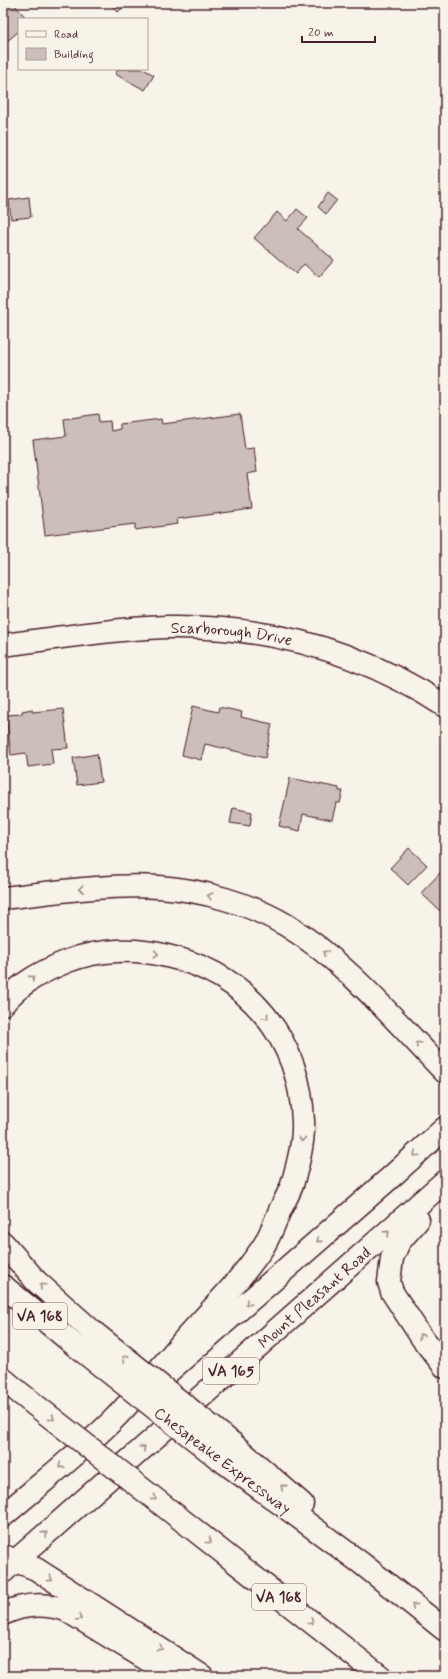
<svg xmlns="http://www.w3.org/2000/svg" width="448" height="1679" font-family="Mynerve,sans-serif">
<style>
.building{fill:#ccbfb9;stroke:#4a1f2b}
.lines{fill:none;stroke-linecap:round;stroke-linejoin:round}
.minor-casing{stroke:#4a1f2b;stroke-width:25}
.major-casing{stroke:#4a1f2b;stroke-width:25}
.highway-casing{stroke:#4a1f2b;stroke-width:25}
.minor{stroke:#f7f3e8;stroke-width:22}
.major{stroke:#f7f3e8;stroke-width:22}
.highway{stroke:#f7f3e8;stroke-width:22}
.highway-bridge-casing{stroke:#4a1f2b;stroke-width:25;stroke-linecap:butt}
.highway-bridge{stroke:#f7f3e8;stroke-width:22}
.oneway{stroke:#a0898a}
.labels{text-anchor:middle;stroke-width:3;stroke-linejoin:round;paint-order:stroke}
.shield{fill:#f7f3e8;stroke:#7e5f64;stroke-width:1}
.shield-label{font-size:15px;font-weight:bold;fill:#4a1f2b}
.street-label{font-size:16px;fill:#4a1f2b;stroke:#f7f3e8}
</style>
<rect width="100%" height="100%" fill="#f7f3e8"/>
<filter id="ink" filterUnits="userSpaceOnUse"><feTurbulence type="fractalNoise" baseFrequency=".025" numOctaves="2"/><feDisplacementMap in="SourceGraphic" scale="8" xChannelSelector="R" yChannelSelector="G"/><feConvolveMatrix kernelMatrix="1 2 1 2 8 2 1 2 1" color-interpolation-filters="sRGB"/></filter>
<g filter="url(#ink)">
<!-- building -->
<path class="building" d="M3,3H13L27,19H19V31L5,43L3,40Z
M110,3H128L118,12Z
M118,69H143L154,75L145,90L115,74Z
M328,193L337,200L326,214L318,207Z
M29,197L31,217L11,219L9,200Z
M297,209L308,218L298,229L334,260L319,277L304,264L296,274L254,238L277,212L287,221Z
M98,414L99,422L110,421L111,431L120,429V424L161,419L162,424L240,414L245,449L254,448L257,472L247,474L252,509L177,519L178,524L135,530V524L45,535L33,440L66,436L64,419Z
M193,706L218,712L219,707L242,712L241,717L272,724L265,758L205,744L201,760L182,755Z
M32,709V712L63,709L68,748L51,749L53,764L28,767L26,753L11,755L6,715L22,714V711Z
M97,754L101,782L77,785L73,758Z
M290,778L339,788V791H343L340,803H336L332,820L303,814L300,831L279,826Z
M233,808L252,812L250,826L230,823Z
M409,848L427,865L408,885L390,868Z
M441,872L445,876V906L440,911L421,893Z"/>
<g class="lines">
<defs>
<g id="minor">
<path id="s1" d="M3,645C57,638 112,629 166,627C268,625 360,650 445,706"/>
</g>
<path id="major" d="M159,1380L391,1177L445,1128"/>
<g id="highway">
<path d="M3,898C55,892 107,884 159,887C202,890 249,903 286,925C347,962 395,1021 445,1072"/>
<path d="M3,1004C20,983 43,971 68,961C99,949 135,948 167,956C248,974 300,1039 303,1121C304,1142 298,1164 292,1185C289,1193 284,1202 280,1210C275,1222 270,1236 263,1247C242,1278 216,1305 191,1332C165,1362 139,1394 111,1422C77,1455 39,1485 3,1516"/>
<path d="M418,1220L399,1242L392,1258L389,1282L392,1292L422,1338L445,1367"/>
<path d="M3,1243L36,1281L92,1331"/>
<path d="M3,1286L76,1346"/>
<path d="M3,1379L21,1394"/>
<path d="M232,1443L302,1504"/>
<path d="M217,1457L361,1563L445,1630"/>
<path d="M178,1517L380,1676"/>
<path d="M4,1556L36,1569L202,1676"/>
<path id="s2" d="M3,1572L445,1181"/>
<path d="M3,1614C23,1604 45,1603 66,1610L174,1676"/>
</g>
</defs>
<!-- minor casing -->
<use href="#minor" class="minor-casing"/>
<!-- major casing -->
<use href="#major" class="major-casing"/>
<!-- highway casing -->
<use href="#highway" class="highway-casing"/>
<!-- minor -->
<use href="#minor" class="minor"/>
<!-- major -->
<use href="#major" class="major"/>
<!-- highway -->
<use href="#highway" class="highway"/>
<defs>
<path id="highway-bridge" d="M92,1331L232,1443
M76,1346L217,1457
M21,1394L178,1517"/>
</defs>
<!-- highway-bridge casing -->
<use href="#highway-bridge" class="highway-bridge-casing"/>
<!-- highway-bridge -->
<use href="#highway-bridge" class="highway-bridge"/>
</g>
<!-- one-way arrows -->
<defs><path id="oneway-chevron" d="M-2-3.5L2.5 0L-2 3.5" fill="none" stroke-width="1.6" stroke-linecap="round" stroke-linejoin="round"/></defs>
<g class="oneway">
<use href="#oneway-chevron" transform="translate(81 889) rotate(174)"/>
<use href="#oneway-chevron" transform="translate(210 896) rotate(-166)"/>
<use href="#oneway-chevron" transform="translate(325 953) rotate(-144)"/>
<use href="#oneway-chevron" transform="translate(156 954) rotate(13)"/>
<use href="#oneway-chevron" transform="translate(32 978) rotate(-36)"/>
<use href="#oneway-chevron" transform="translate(266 1017) rotate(53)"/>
<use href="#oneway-chevron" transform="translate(418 1044) rotate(-134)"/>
<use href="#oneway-chevron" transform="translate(302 1139) rotate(94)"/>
<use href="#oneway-chevron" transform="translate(416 1154) rotate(137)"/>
<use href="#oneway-chevron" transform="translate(387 1233) rotate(-42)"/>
<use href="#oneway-chevron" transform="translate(319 1240) rotate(139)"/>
<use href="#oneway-chevron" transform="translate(42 1286) rotate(-138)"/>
<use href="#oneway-chevron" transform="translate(248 1303) rotate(139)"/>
<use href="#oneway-chevron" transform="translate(421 1336) rotate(-125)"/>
<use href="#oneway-chevron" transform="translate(125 1358) rotate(-141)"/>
<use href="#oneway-chevron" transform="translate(52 1418) rotate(38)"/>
<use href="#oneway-chevron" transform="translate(143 1448) rotate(-41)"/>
<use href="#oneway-chevron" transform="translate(61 1466) rotate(139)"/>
<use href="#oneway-chevron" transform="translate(283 1487) rotate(-139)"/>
<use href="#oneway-chevron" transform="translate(154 1498) rotate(38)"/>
<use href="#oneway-chevron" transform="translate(45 1534) rotate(-41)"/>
<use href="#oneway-chevron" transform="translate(209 1541) rotate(38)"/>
<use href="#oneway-chevron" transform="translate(50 1579) rotate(34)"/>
<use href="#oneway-chevron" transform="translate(414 1606) rotate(-141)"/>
<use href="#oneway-chevron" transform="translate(79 1618) rotate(31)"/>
<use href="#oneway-chevron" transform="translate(311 1622) rotate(38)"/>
<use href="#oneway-chevron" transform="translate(160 1648) rotate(32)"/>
</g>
</g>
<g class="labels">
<!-- shield labels -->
<g class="shield">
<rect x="13" y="1303" width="54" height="26" rx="3"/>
<rect x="203" y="1358" width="56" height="26" rx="3"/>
<rect x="252" y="1584" width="54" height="26" rx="3"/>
</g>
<g class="shield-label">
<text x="40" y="1321">VA 168</text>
<text x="231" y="1376">VA 165</text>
<text x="279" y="1602">VA 168</text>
</g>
<!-- street labels -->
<g class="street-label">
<text dy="6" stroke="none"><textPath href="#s1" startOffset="230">Scarborough Drive</textPath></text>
<text dy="6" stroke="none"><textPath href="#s2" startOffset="415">Mount Pleasant Road</textPath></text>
<text transform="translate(223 1460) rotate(37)" y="6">Chesapeake Expressway</text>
</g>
</g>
<!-- margin -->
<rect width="448" height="1679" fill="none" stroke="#f7f3e8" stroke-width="16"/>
<rect x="8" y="8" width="432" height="1663" fill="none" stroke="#4a1f2b" stroke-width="1.5" filter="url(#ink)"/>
<!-- legend -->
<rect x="18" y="18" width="130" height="52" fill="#f7f3e8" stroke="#b29e9c"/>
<rect x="26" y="31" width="20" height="6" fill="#f7f3e8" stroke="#b29e9c"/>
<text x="54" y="38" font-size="12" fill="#4a1f2b">Road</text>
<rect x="26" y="48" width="20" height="12" fill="#ccbfb9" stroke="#b29e9c"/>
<text x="54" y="58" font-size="12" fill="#4a1f2b">Building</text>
<!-- scale -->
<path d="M302 36v6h73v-6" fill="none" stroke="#4a1f2b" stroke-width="2"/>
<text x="308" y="36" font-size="12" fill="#4a1f2b" stroke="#f7f3e8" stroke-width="3" paint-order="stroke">20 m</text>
</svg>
